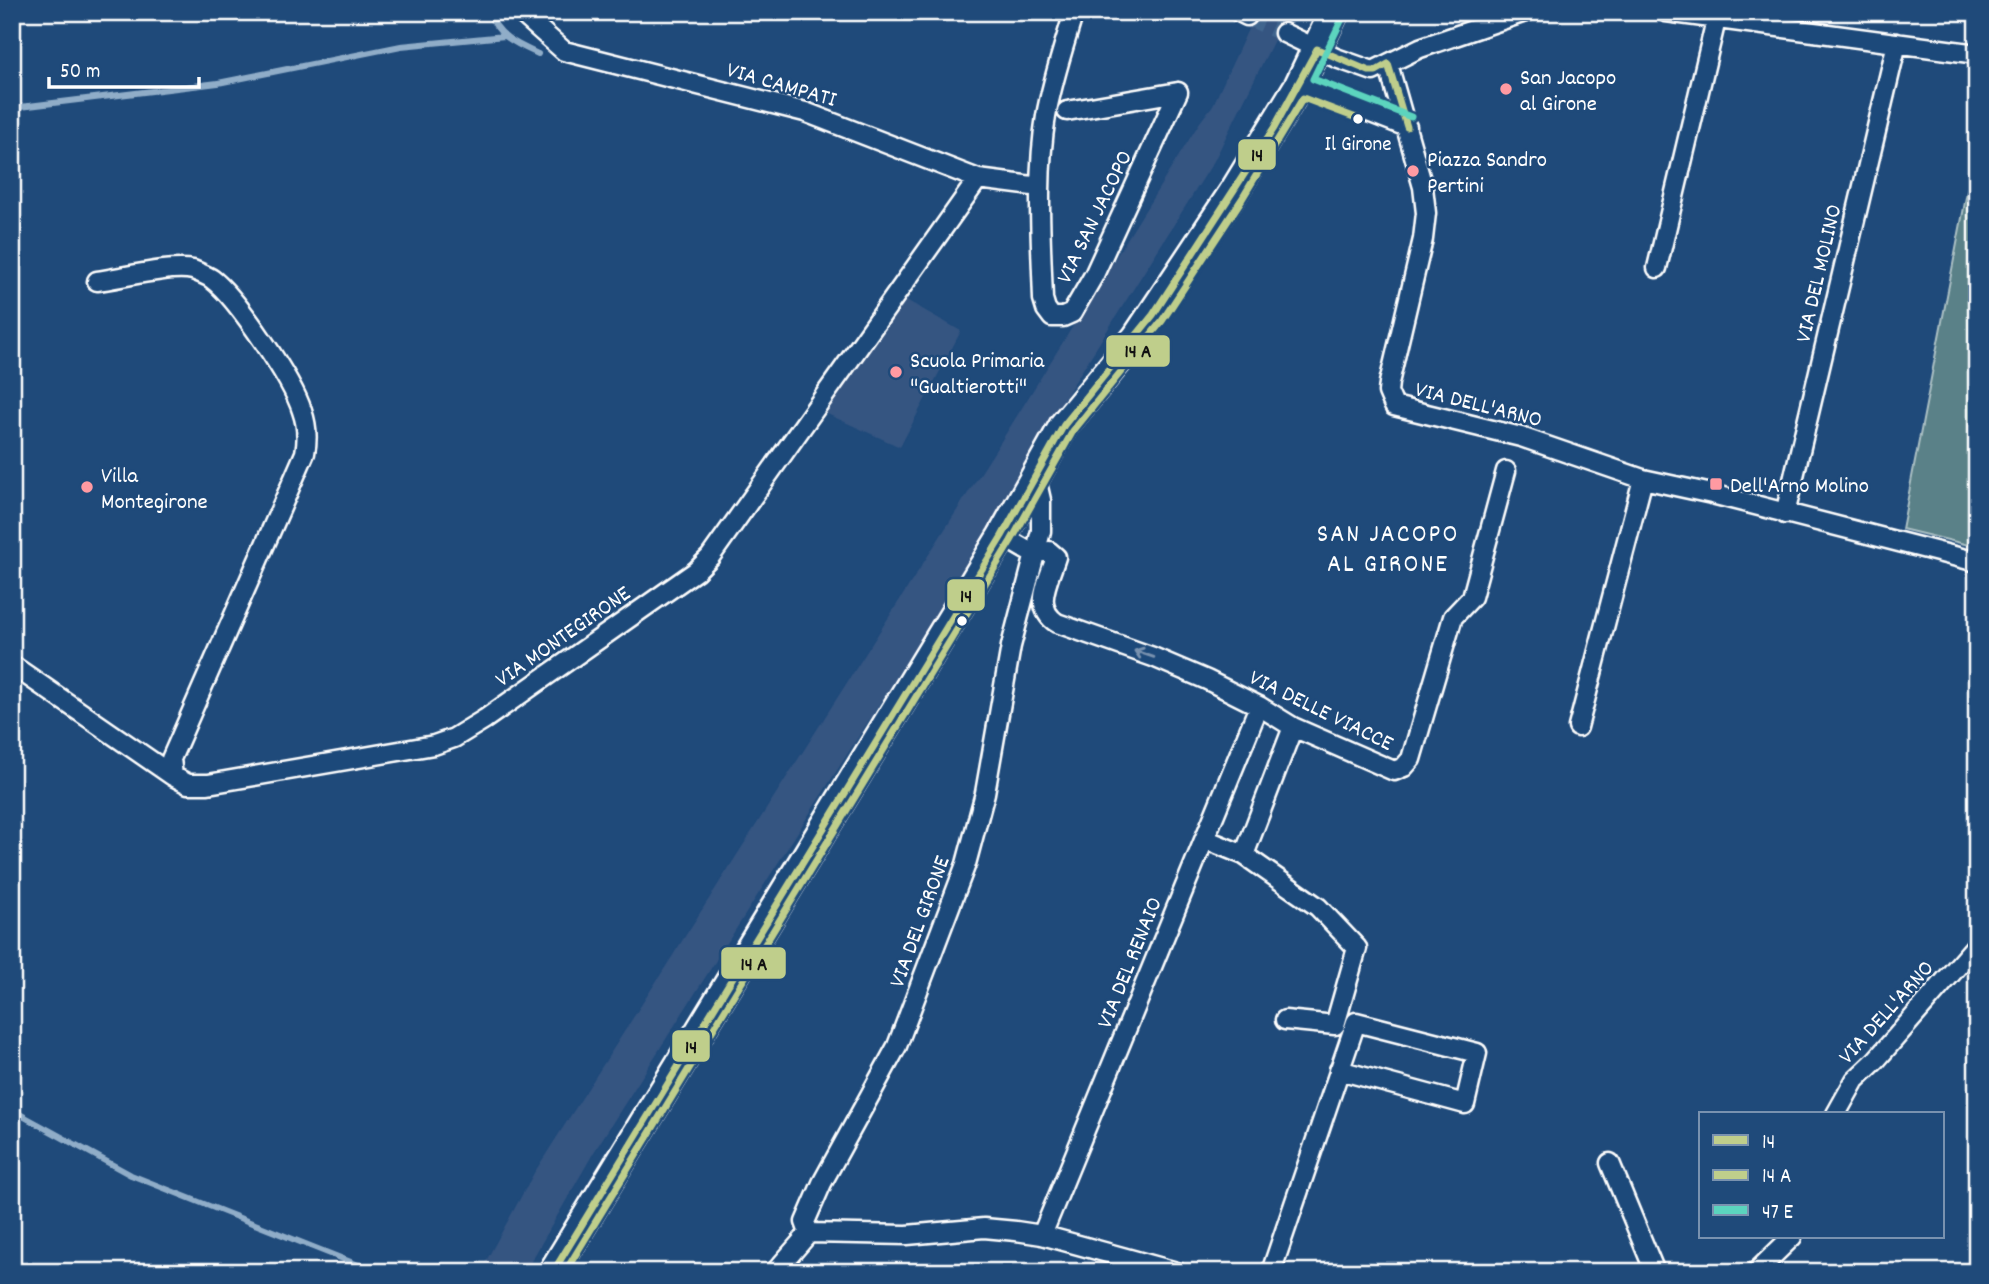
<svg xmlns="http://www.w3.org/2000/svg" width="1989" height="1284" font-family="Dekko,sans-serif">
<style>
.built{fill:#345481}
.green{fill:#5a8188;stroke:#acc0c4;stroke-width:2}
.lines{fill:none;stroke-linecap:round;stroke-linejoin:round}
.stream{stroke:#90adc8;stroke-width:6}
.minor-tunnel{stroke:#41658e;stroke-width:18;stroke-dasharray:18 9;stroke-linecap:butt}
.minor-casing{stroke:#fff;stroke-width:23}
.primary-casing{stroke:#fff;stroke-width:33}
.minor{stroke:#1f4a7a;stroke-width:18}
.primary{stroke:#1f4a7a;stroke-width:28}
.bus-1-casing{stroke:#1f4a7a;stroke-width:12}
.bus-2-casing{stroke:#1f4a7a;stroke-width:12}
.bus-3-casing{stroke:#1f4a7a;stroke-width:12}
.bus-1{stroke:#bfce8b;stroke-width:7}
.bus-2{stroke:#bfce8b;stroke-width:7}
.bus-3{stroke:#5bd4be;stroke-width:7}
.oneway{stroke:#7992af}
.poi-dot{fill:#ff9aa2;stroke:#1f4a7a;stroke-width:2.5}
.bus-dot{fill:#fff;stroke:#1f4a7a;stroke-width:2.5}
.labels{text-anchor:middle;stroke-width:5;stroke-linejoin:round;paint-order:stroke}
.bus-label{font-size:21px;fill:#fff;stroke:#1f4a7a}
.poi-label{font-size:23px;fill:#fff;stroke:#1f4a7a;text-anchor:start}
.street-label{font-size:23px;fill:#fff;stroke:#1f4a7a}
.quarter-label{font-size:26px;letter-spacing:2px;fill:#fff;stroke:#1f4a7a}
.line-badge{stroke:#1f4a7a;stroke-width:2.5}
.pale-badge-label{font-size:19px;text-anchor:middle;font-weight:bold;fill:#111}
</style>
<rect width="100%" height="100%" fill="#1f4a7a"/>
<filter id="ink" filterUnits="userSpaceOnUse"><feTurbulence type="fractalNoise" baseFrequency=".0143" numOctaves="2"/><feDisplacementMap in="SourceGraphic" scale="14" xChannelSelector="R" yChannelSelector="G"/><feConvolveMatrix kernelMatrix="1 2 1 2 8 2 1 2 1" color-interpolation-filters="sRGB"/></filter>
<g filter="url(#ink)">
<!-- built -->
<path class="built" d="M1256,12H1288L1214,161L1054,415L1015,488L966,568L594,1152L525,1272H480L534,1173L1005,435L1200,122L1213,105Z
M901,297L961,331L900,447L825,413Z"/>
<!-- green -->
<path class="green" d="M1977,140V547L1902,529Z"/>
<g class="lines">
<!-- stream -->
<path class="stream" d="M489,12C497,36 516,44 538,54
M12,108L218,83L401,46L505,36
M12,1110L131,1175L376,1272"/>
<!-- minor-tunnel -->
<path class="minor-tunnel" d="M1247,16L1284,33"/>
<defs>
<path id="minor" d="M520,12L564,51L805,112L978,179L1040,187
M1074,12C1064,46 1052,81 1046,116C1036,177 1041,238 1043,299L1046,309L1052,317H1063L1072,313L1094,275L1178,92
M1239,12L1247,16
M1666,12L1977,54
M1284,33L1336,58L1373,71L1420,48L1525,12
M1388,64L1423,187L1426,213L1423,239L1389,383L1388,392L1394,406L1521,437L1643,479L1712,494L1977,562
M1299,85L1407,127
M1067,111L1178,92
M1657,268L1716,20
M97,281C121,278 171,265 193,270C198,272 208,276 212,279C237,298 293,381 302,411C307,425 308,438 305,453L171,759L173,776
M1785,514L1897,43
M1002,536L1033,554
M1033,554L1049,551L1056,557C1049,580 1032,607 1057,623L1153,657L1207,680L1259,706L1293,727L1394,771L1404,767L1411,759L1453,617L1472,597L1506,471
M12,665L173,776L188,784H208L434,745L454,738L485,719L696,571L710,557L978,179
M1578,727L1643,479
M1205,839L1244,855L1293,727
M1244,855L1318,907L1357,948L1335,1025L1285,1020
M1836,1114L1855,1080L1876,1060L1977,944
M1610,1163L1655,1272
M809,1233L805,1222L822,1183L897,1046L966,864L985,793L1011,646L1041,531V500L1036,478
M809,1233L907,1235L984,1228L1016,1231L1042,1235L1177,1272
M1042,1235L1259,706
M775,1272L809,1233
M1271,1272L1356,1022L1477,1053L1465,1104L1339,1070
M1756,1272L1792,1237"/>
<path id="primary" d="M553,1272L1002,536L1064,425L1137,337L1233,193L1299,85L1334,12"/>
</defs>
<!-- minor casing -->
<use href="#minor" class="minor-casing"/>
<!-- primary casing -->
<use href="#primary" class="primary-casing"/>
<!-- minor -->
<use href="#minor" class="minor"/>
<!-- primary -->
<use href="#primary" class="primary"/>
<defs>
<path id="bus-1" d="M553,1272L1002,536L1064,425L1153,315L1274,128L1317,49L1369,71H1376L1388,64L1407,127"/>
<path id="bus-2" d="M565,1272L1011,541L1073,431L1162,321L1242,199L1303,98L1359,119"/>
<path id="bus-3" d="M1343,17L1313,79L1411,117"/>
</defs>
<!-- bus-1 casing -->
<use href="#bus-1" class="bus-1-casing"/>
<!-- bus-2 casing -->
<use href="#bus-2" class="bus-2-casing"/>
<!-- bus-3 casing -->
<use href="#bus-3" class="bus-3-casing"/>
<!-- bus-1 -->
<use href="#bus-1" class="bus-1"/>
<!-- bus-2 -->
<use href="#bus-2" class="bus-2"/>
<!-- bus-3 -->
<use href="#bus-3" class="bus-3"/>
</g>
<!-- one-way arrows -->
<defs><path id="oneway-shaft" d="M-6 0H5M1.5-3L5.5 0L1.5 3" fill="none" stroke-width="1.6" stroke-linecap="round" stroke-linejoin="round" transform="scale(1.75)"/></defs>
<use class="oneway" href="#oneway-shaft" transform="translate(1144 654) rotate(-161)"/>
</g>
<!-- markers -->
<g class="poi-dot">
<circle cx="1506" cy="89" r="7"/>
<circle cx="1413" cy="171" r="7"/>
<circle cx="896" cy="372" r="7"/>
<rect x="1709" y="477" width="14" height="14" rx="3.5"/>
<circle cx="87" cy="487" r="7"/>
</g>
<g class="bus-dot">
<circle cx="1358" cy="119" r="6"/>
<circle cx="962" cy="621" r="6"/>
</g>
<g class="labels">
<!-- bus labels -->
<g class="bus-label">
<text x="1358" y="150">Il Girone</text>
</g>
<!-- poi labels -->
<g class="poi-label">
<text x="1520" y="84">San Jacopo<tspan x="1520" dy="26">al Girone</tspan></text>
<text x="1427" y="166">Piazza Sandro<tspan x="1427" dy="26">Pertini</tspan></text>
<text x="910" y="367">Scuola Primaria<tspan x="910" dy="26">"Gualtierotti"</tspan></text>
<text x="101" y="482">Villa<tspan x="101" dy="26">Montegirone</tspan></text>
<text x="1730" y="492">Dell'Arno Molino</text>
</g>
<!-- street labels -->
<g class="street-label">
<text transform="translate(782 83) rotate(16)" y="8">VIA CAMPATI</text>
<text transform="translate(1093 216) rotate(-64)" y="8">VIA SAN JACOPO</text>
<text transform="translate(1817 273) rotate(-77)" y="8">VIA DEL MOLINO</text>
<text transform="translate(1479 403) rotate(14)" y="8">VIA DELL'ARNO</text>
<text transform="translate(562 635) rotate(-35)" y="8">VIA MONTEGIRONE</text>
<text transform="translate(1322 709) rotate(26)" y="8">VIA DELLE VIACCE</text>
<text transform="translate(918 921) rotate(-70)" y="8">VIA DEL GIRONE</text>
<text transform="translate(1128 962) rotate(-68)" y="8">VIA DEL RENAIO</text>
<text transform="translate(1885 1011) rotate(-48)" y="8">VIA DELL'ARNO</text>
</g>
<!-- quarter labels -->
<g class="quarter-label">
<text x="1388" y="541">SAN JACOPO<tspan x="1388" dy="30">AL GIRONE</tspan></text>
</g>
</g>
<g class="line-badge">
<rect x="1237" y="138" width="40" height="33" rx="7" fill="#bfce8b"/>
<rect x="1105" y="334" width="66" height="34" rx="7" fill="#bfce8b"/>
<rect x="946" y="578" width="40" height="34" rx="7" fill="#bfce8b"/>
<rect x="720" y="946" width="67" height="34" rx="7" fill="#bfce8b"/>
<rect x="671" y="1029" width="40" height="34" rx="7" fill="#bfce8b"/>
</g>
<g class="pale-badge-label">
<text x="1257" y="161">14</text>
<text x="1138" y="357">14 A</text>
<text x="966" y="602">14</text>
<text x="754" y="970">14 A</text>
<text x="691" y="1053">14</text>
</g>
<!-- margin -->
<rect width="1989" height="1284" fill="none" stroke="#1f4a7a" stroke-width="42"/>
<rect x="21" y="21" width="1947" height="1242" fill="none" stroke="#fff" stroke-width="2.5" filter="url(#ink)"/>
<!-- legend -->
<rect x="1699" y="1112" width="245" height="126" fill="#1f4a7a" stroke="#7992af" stroke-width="2"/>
<rect x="1713" y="1135" width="35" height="10" fill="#bfce8b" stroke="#7992af" stroke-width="2"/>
<text x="1762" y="1148" font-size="21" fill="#ffffff">14</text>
<rect x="1713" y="1170" width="35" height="10" fill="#bfce8b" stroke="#7992af" stroke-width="2"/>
<text x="1762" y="1182" font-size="21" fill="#ffffff">14 A</text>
<rect x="1713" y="1205" width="35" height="10" fill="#5bd4be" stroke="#7992af" stroke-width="2"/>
<text x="1762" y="1218" font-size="21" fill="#ffffff">47 E</text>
<!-- scale -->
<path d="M49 77v10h150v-10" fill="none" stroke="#ffffff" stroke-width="3.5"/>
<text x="60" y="77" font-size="21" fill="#ffffff" stroke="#1f4a7a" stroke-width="5" paint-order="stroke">50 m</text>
</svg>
